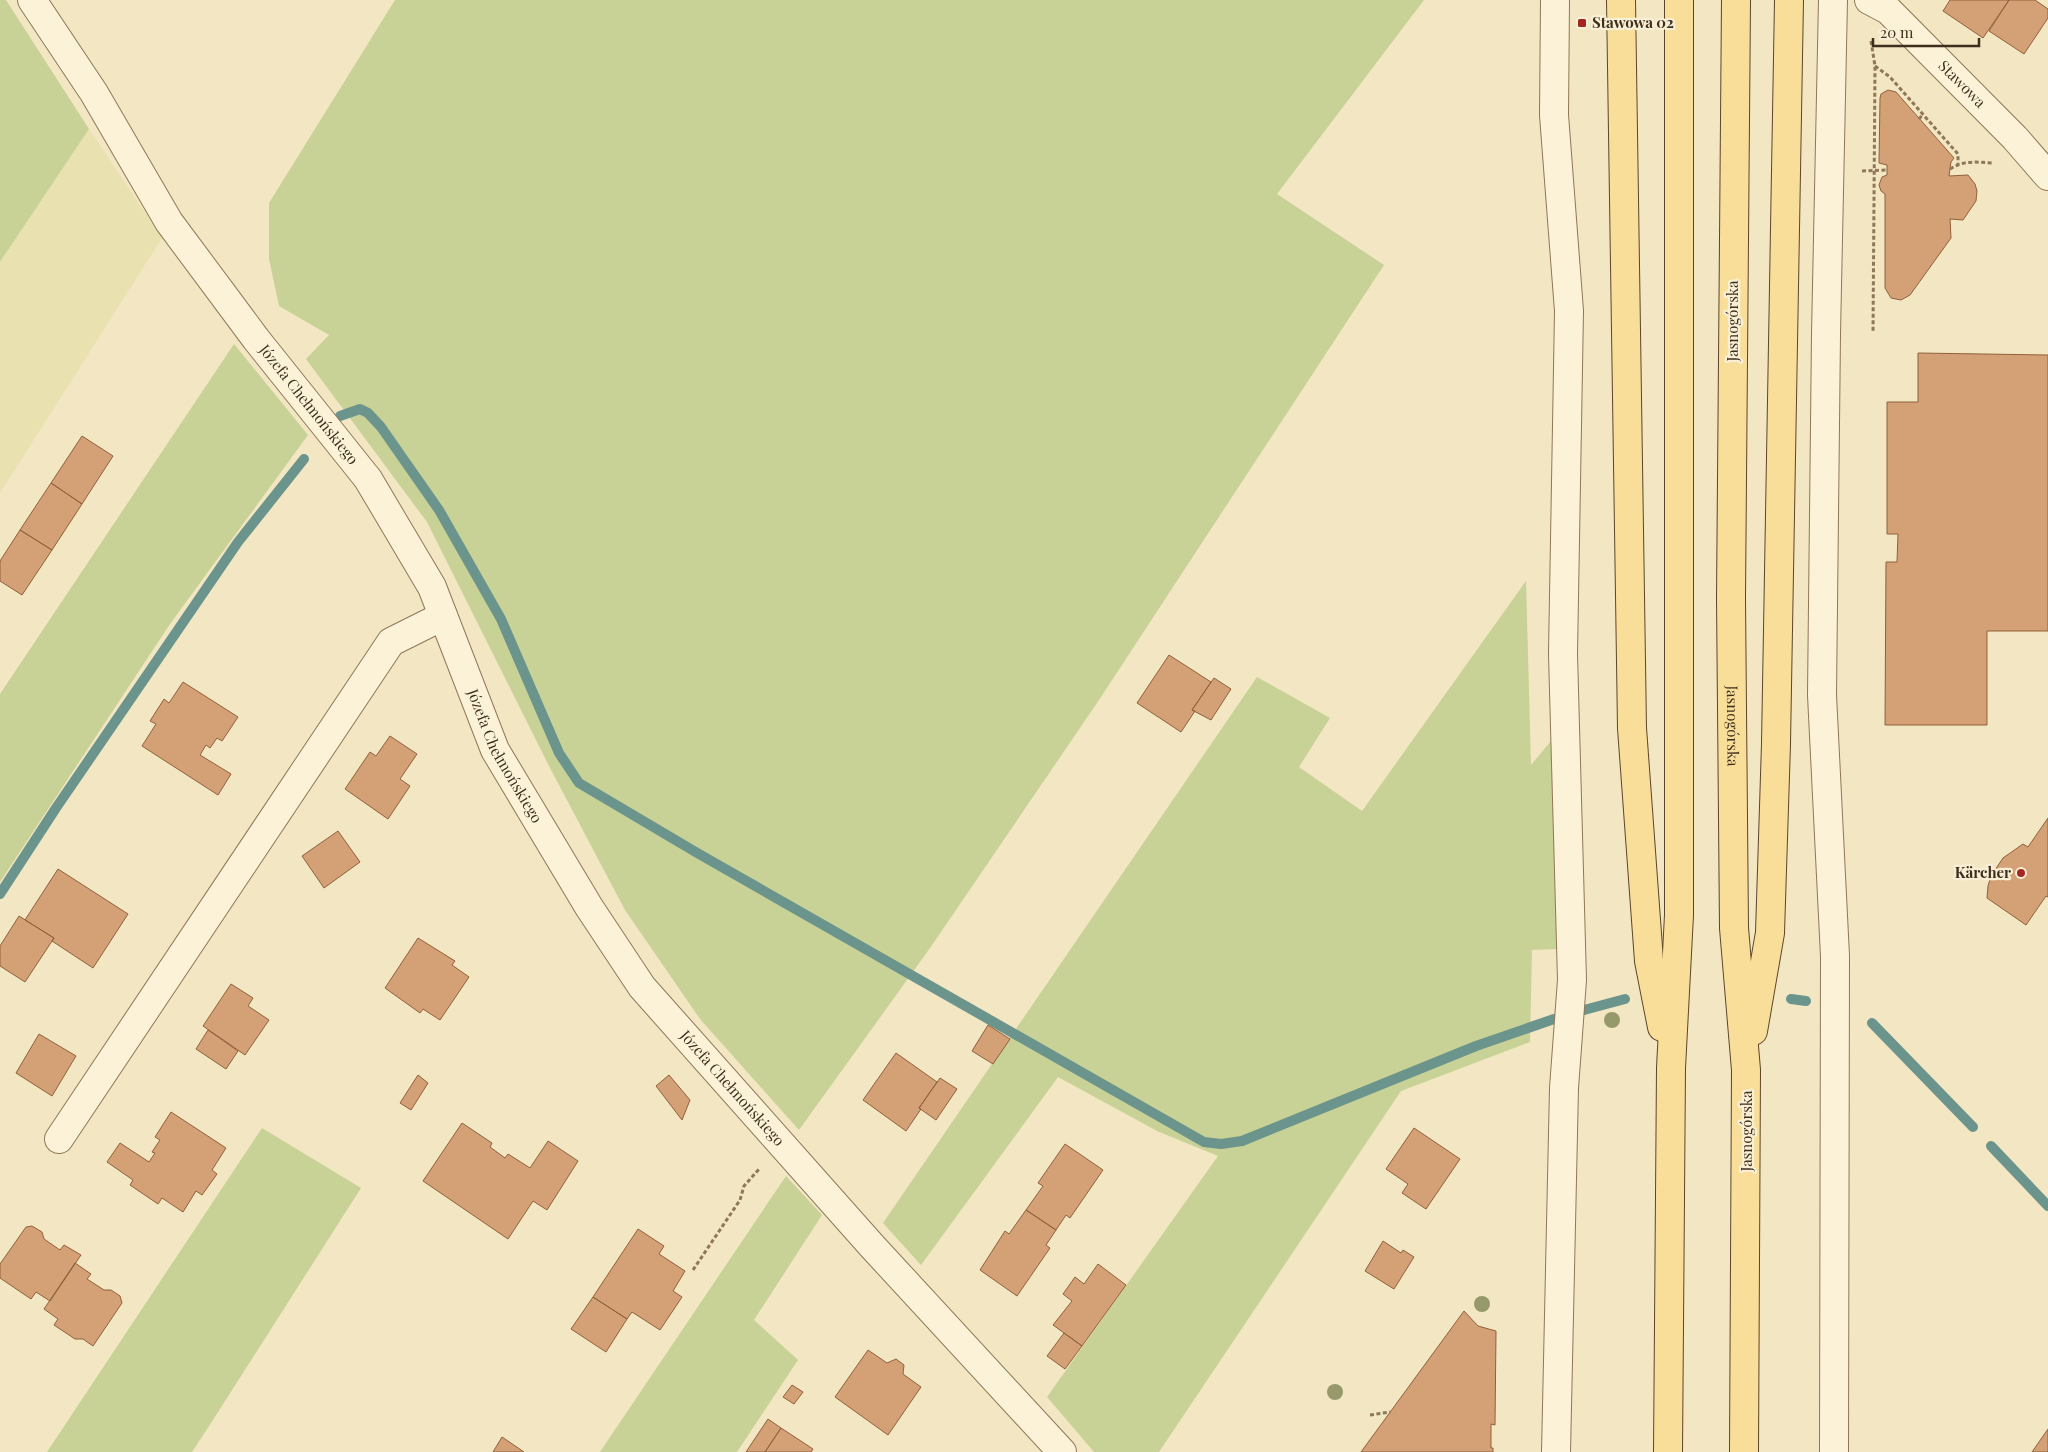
<svg xmlns="http://www.w3.org/2000/svg" width="2048" height="1452" font-family="'Playfair Display',serif">
<style>
.farmland{fill:#e9e2b0}
.green{fill:#c8d296}
.lines{fill:none;stroke-linecap:round;stroke-linejoin:round}
.stream{stroke:#6b948c;stroke-width:10}
.building{fill:#d4a176;stroke:#90603b}
.minor-casing{stroke:#8f7758;stroke-width:30}
.major-casing{stroke:#5c452c;stroke-width:30}
.path{stroke:#8f7758;stroke-width:3;stroke-dasharray:4 2.5;stroke-linecap:butt}
.minor{stroke:#fcf2d8;stroke-width:28}
.major{stroke:#f8de98;stroke-width:28}
.tree{fill:#969a6a}
.poi-dot{fill:#a32622;stroke:#f9efd4;stroke-width:2}
.labels{text-anchor:middle;stroke-width:4.5;stroke-linejoin:round;paint-order:stroke}
.poi-label{font-size:15px;font-weight:bold;fill:#3d2e1d;stroke:#f9efd4;text-anchor:start}
.street-label{font-size:15px;fill:#3d2e1d;stroke:#f9efd4}
</style>
<rect width="100%" height="100%" fill="#f2e6c3"/>
<!-- farmland -->
<path class="farmland" d="M89,129L162,238L0,493V262Z"/>
<!-- green -->
<path class="green" d="M0,0H6L89,129L0,262Z
M395,0H1424L1277,194L1384,265L1097,703L930,948L799,1130L700,1019L625,910L550,768L427,522L306,359L329,335L279,306L269,259V203Z
M234,344L308,435L170,624L0,882V694Z
M1526,581L1531,765L1551,741L1557,949L1532,950L1530,1042L1401,1091L1159,1452H1094L1047,1397L1218,1156L1157,1131L1058,1077L921,1265L883,1223L1257,677L1330,718L1299,767L1362,811Z
M262,1128L361,1188L211,1423L192,1452H47Z
M786,1176L822,1215L754,1320L798,1360L737,1452H600Z"/>
<g class="lines">
<!-- stream -->
<path class="stream" d="M340,416L360,409L368,413L381,427L439,510L501,619L559,753L579,783L699,854L1204,1142L1221,1144L1242,1141L1476,1046L1554,1019
M0,894L56,808L238,542L304,459
M1791,999L1806,1001
M1584,1010L1625,999
M1872,1023L1973,1127
M1991,1146L2048,1206"/>
</g>
<!-- building -->
<path class="building" d="M1950,0H2009L1983,38L1943,11Z
M2009,0H2035L2048,9V18L2024,54L1989,31Z
M1888,90L1896,92L1954,158L1951,162L1949,176L1968,175L1975,184L1977,191L1976,201L1963,220L1950,219L1951,238L1910,295L1901,300L1891,298L1885,288V194L1881,191L1879,185L1882,177L1887,175V165L1879,163L1880,98L1881,94Z
M1918,353L2048,355V631H1987V725H1885L1886,562H1897L1898,534H1887V402H1918Z
M82,436L113,456L82,504L51,483Z
M51,483L82,504L52,550L20,530Z
M20,530L52,550L22,595L0,581V561Z
M1169,655L1211,682L1192,710L1195,711L1181,732L1137,703Z
M1214,678L1231,689L1211,720L1192,710Z
M183,682L238,717L222,741L217,738L210,748L206,745L200,755L231,774L218,795L142,746L156,724L150,721L164,699L169,703Z
M390,736L417,754L400,779L410,786L388,819L345,789L370,752L376,756Z
M2048,818V897L2046,896L2026,925L1987,898L1988,886L1991,876L2003,858L2023,844L2028,847Z
M338,831L360,862L324,888L302,856Z
M58,869L128,914L93,968L52,941L54,938L25,920Z
M19,916L54,938L25,982L0,966V946Z
M418,938L455,961L452,965L469,977L440,1020L423,1009L420,1013L385,988Z
M231,984L253,998L248,1006L269,1020L245,1055L203,1026Z
M988,1025L1010,1039L993,1064L972,1051Z
M208,1030L238,1051L226,1069L196,1049Z
M39,1034L76,1056L52,1096L16,1073Z
M896,1053L937,1082L919,1108L921,1109L906,1131L863,1100Z
M418,1075L428,1083L411,1110L400,1103Z
M669,1075L690,1100L682,1120L656,1086Z
M940,1078L957,1089L936,1120L919,1108Z
M171,1112L226,1148L212,1170L217,1174L202,1195L196,1191L183,1212L162,1198L158,1204L130,1185L133,1180L107,1162L120,1143L149,1162L155,1153L152,1152L160,1140L155,1137Z
M462,1123L492,1143L490,1147L505,1158L508,1154L530,1168L548,1141L578,1161L547,1210L533,1201L508,1239L423,1181Z
M1414,1128L1460,1159L1426,1209L1402,1193L1408,1184L1386,1169Z
M1065,1144L1103,1170L1070,1218L1066,1215L1056,1230L1026,1210L1043,1186L1038,1183Z
M1026,1210L1056,1230L1046,1245L1050,1248L1017,1296L980,1270L1005,1231L1009,1234Z
M32,1226L42,1232L44,1239L60,1250L64,1245L81,1255L50,1301L36,1292L31,1299L0,1278V1264L26,1227Z
M638,1229L664,1246L659,1254L685,1271L673,1291L682,1297L660,1330L632,1312L627,1319L593,1297Z
M1383,1241L1401,1253L1403,1250L1414,1257L1394,1289L1365,1271Z
M75,1263L91,1274L87,1279L104,1290H111L120,1296L122,1303L93,1346L83,1339H75L54,1325L58,1319L44,1309Z
M1098,1264L1126,1285L1082,1346L1053,1325L1072,1301L1063,1294L1075,1277L1084,1284Z
M593,1297L627,1319L606,1352L571,1329Z
M1464,1311L1478,1326L1496,1331L1495,1425L1491,1424V1448H1493V1452H1361Z
M1064,1333L1082,1346L1065,1369L1047,1356Z
M868,1350L887,1363L896,1359L904,1365L903,1374L921,1387L888,1435L835,1397Z
M792,1385L803,1392L794,1404L783,1397Z
M768,1419L781,1428L765,1452H746Z
M781,1428L813,1449L811,1452H765Z
M2048,1429V1452H2032Z
M502,1437L524,1452H493Z"/>
<g class="lines">
<defs>
<g id="minor">
<path id="s1" d="M32,0L94,93L169,222L256,339L368,479L432,587L495,750L589,907L642,987L872,1246L1062,1452"/>
<path d="M1555,0L1554,115L1569,311L1563,654L1572,980L1564,1088L1556,1452"/>
<path d="M1833,0L1826,334L1822,695L1835,956L1834,1452"/>
<path id="s2" d="M1869,0L1888,10L2015,138L2048,176"/>
<path d="M59,1139L391,642L443,616"/>
</g>
<g id="major">
<path d="M1621,0L1632,728L1649,961L1662,1027"/>
<path id="s3" d="M1736,0L1731,598L1734,928L1746,1070L1744,1452"/>
<path d="M1753,1031L1770,933L1776,744L1789,0"/>
<path d="M1668,1452L1671,1068L1679,915V0"/>
</g>
</defs>
<!-- minor casing -->
<use href="#minor" class="minor-casing"/>
<!-- major casing -->
<use href="#major" class="major-casing"/>
<!-- path -->
<path class="path" d="M1871,41L1875,66L1873,332
M1875,66L1890,77L1958,154V164
M1919,119L1923,114
M1950,169C1964,160 1977,162 1993,163
M1862,171L1887,170
M693,1270L740,1200L744,1186L760,1168
M1370,1415L1390,1412"/>
<!-- minor -->
<use href="#minor" class="minor"/>
<!-- major -->
<use href="#major" class="major"/>
</g>
<!-- trees -->
<g class="tree">
<circle cx="1612" cy="1020" r="8"/>
<circle cx="1482" cy="1304" r="8"/>
<circle cx="1335" cy="1392" r="8"/>
</g>
<!-- markers -->
<g class="poi-dot">
<rect x="1577" y="18" width="10" height="10" rx="2.5"/>
<circle cx="2021" cy="873" r="5"/>
</g>
<g class="labels">
<!-- poi labels -->
<g class="poi-label">
<text x="1592" y="28">Stawowa 02</text>
<text x="2011" y="878" text-anchor="end">Kärcher</text>
</g>
<!-- street labels -->
<g class="street-label">
<text dy="5" stroke="none"><textPath href="#s2" startOffset="126">Stawowa</textPath></text>
<text transform="translate(1733 321) rotate(-90)" y="5">Jasnogórska</text>
<text dy="5" stroke="none"><textPath href="#s1" startOffset="491">Józefa Chełmońskiego</textPath></text>
<text dy="5" stroke="none"><textPath href="#s3" startOffset="726">Jasnogórska</textPath></text>
<text dy="5" stroke="none"><textPath href="#s1" startOffset="896">Józefa Chełmońskiego</textPath></text>
<text dy="5" stroke="none"><textPath href="#s1" startOffset="1301">Józefa Chełmońskiego</textPath></text>
<text transform="translate(1747 1131) rotate(-90)" y="5">Jasnogórska</text>
</g>
</g>
<!-- scale -->
<path d="M1873 38v8h106v-8" fill="none" stroke="#3d2e1d" stroke-width="2.5"/>
<text x="1880" y="38" font-size="15" fill="#3d2e1d" stroke="#f9efd4" stroke-width="4" paint-order="stroke">20 m</text>
</svg>
